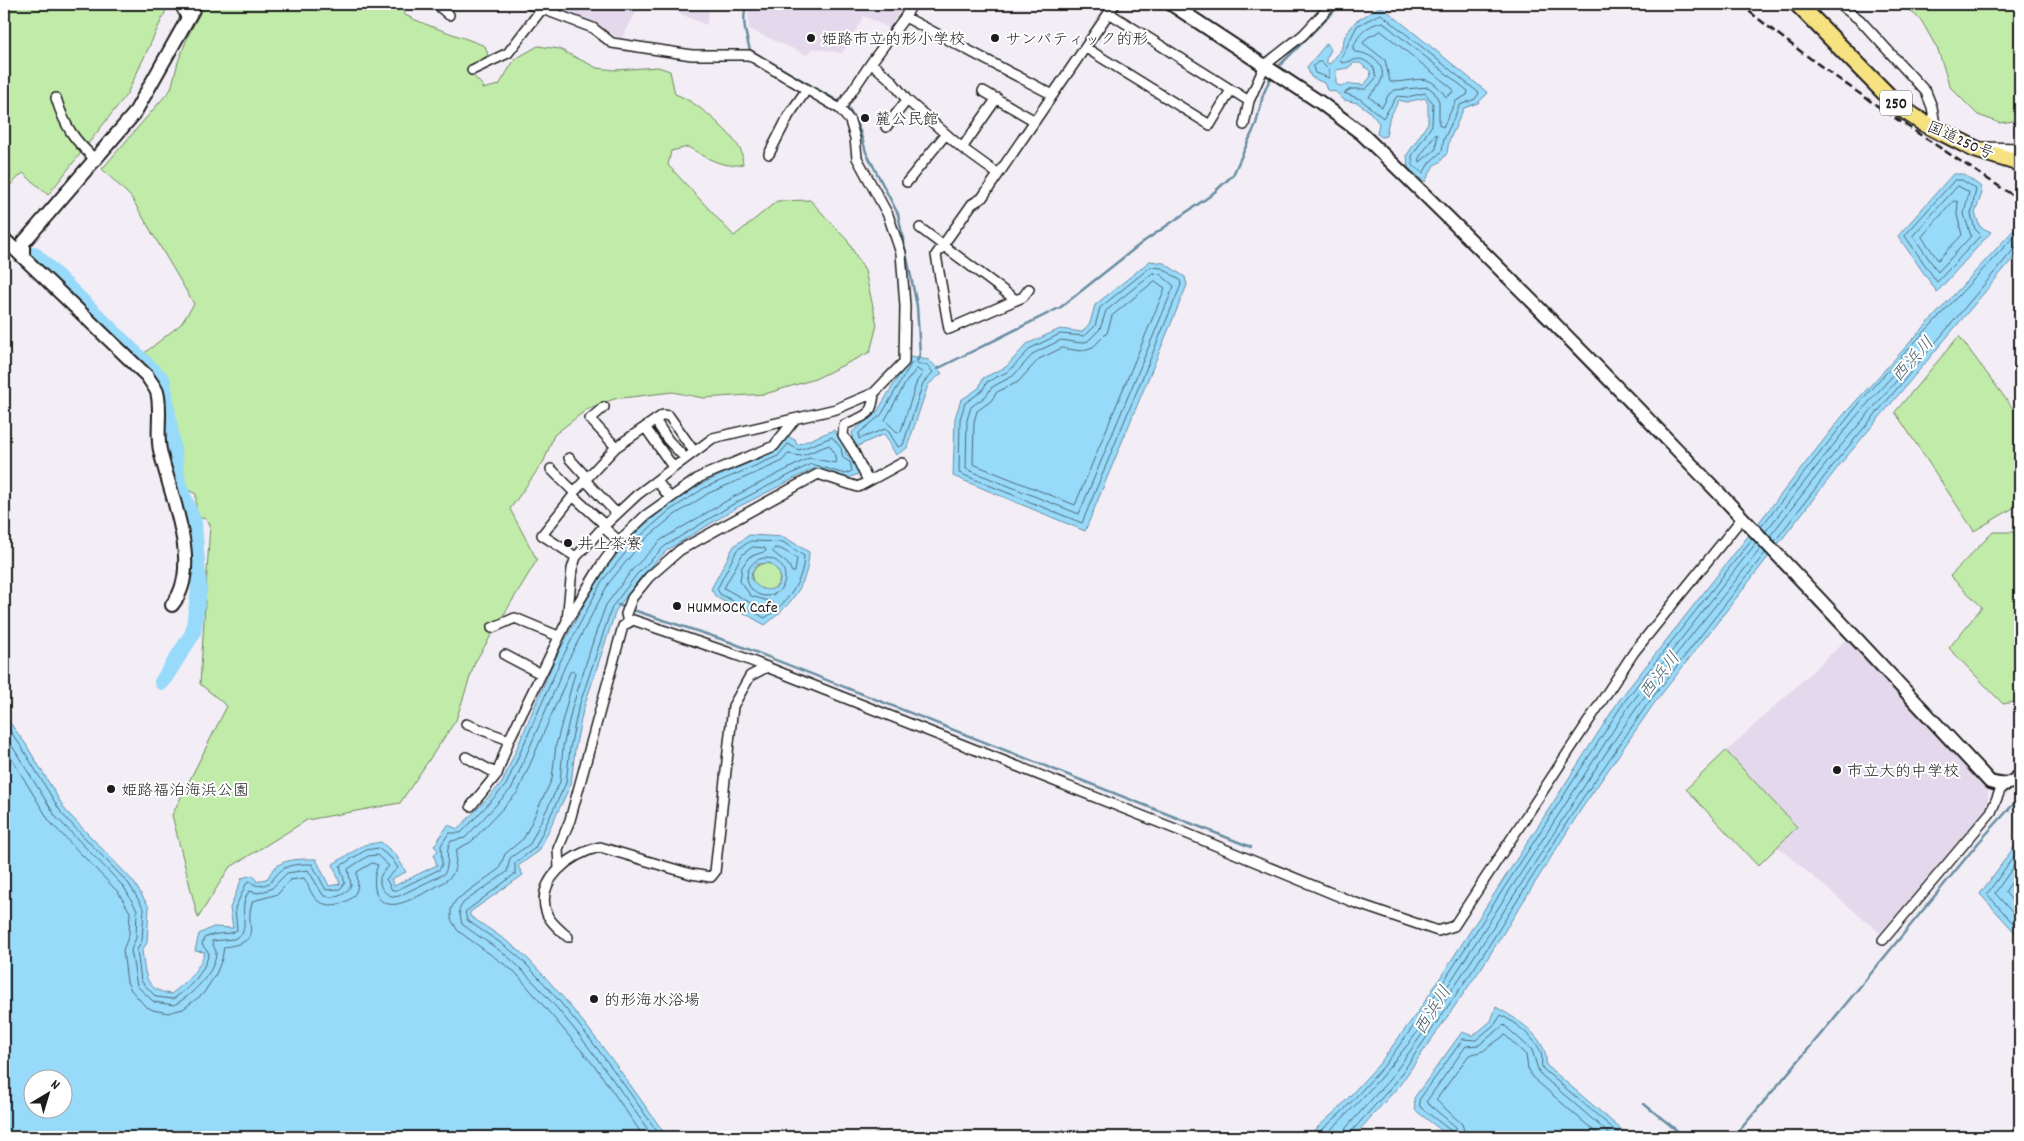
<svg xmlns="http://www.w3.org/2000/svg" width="2024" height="1141" font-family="Dekko,'Klee One',sans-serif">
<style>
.built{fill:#e4d8ec}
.green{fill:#c0eba8;stroke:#6e8462}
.water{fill:#98dafa;stroke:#668ea1;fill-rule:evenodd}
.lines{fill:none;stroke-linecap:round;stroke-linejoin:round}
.shore{stroke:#4e6875;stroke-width:1}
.stream{stroke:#668ea1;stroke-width:2.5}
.river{stroke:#98dafa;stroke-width:16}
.street-casing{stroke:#1c1c1c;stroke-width:12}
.secondary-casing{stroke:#1c1c1c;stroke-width:16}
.highway-casing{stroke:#1c1c1c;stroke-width:20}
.street{stroke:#fff;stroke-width:9}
.secondary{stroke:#fff;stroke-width:12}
.highway{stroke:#f7e281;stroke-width:16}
.rail{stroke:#1c1c1c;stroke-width:2.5;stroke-dasharray:8 4;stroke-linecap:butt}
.poi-dot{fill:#1c1c1c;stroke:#fff;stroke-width:2}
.labels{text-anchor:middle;stroke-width:4;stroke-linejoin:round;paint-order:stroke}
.shield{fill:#fff;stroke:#606060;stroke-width:1}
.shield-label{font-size:15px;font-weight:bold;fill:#1c1c1c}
.poi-label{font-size:16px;fill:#1c1c1c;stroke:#fff;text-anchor:start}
.street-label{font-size:16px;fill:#1c1c1c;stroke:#fff}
.water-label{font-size:18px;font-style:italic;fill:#475e6a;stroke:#fff}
</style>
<rect width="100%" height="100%" fill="#f3edf6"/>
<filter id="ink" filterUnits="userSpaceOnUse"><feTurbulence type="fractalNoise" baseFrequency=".02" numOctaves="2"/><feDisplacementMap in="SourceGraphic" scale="10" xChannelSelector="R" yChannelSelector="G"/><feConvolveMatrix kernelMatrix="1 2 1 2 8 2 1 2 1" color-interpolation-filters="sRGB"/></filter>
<g filter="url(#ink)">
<!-- built -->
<path class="built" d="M560,4H641L621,39L596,24L558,9Z
M659,4H711L706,25Z
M750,4H903L904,5L889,28L864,16L842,53L812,48L807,55L749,29L748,11Z
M1847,639L1988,791V807L1880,933L1778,847L1758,866L1686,789Z"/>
<!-- green -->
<path class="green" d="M4,4H169L127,94L48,195L23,173L4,191Z
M213,4H403L405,15C431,28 458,35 485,46L488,55L468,70L483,86L482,89L499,85L515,59L538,46L559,49L597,68L615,70L658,67L670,71L675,94C696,101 729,130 740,149C743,153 742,160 743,164C722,169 706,157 688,147L671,151L668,165L734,236L777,201L810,200L847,240L865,271L877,325L870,352L815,379L765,394L703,398L672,392L614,399L586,410L554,435L544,461L510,509L537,560L475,662L456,720L400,803L307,820L229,868L198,918L172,815L227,706L200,684L210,524L206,519L196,517V494L186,489L179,477L175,437L172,435L171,420L175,416L172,411L171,387L167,379L142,355L181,324L194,304L131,197L102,169L171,89L178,62L188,36L202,9Z
M1902,4H2020V120L2000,123L1978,115L1950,87L1938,50L1921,20Z
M1959,336L2020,418V504L1974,531L1895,412Z
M1993,532H2013L2020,541V701L2003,704L1949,648L1982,607L1950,576Z
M752 577a14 14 0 1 1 28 0a14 14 0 1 1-28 0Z
M1726,751L1797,827L1758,866L1686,789Z"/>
<!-- water -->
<path class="water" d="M1381,6L1488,93L1478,103L1464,108L1449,141L1447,153L1440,162L1434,165L1425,182L1408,168L1407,155L1428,123V104L1425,98L1406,102L1399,100L1389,119L1386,136L1382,137L1377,134L1379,123L1369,111L1358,103L1344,100L1336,92L1327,90L1324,83L1311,77L1307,67L1327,43L1331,50L1326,59L1327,63L1330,64L1341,50L1345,36L1355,22ZM1354,63H1360L1370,71L1371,76L1364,85L1351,84L1340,86L1336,84V70L1348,68Z
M1953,174H1963L1980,186L1982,193L1975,213L1980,227L1991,232L1937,292L1898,236Z
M2020,223V250L1842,462L1653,705L1582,808L1482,967L1399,1086L1353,1137H1307L1339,1108L1380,1063L1420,1009L1620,699L1845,413Z
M1150,261L1164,263L1185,277L1187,285L1085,531L953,476L955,418L961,400L979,388L983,378L1006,367L1027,344L1060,329L1082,332L1090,323L1095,305Z
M910,357L929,360L942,373L928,385L907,448L896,455L884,434L845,452L848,456L852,455L861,473L845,479L813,469L738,507L667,550L641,577L616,610L583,710L575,749L571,784L539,851L518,866L523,875L470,912V916C490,930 511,942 528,959C580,1012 625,1077 667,1137H4V715L25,743L66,811L133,881L149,907L147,943L142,950C145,973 144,990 171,994C187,982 198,971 205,952L195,951L199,934L213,927L233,928L230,908L242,878L253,875L257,882L268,878C276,858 297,859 316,859L329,886L340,884L333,864L364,845L381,842L396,855L406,872L391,879L394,886L437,865L434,856L438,850L434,846L448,825L458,829L502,783L554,661L598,578L634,534L666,507L703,483L776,451L787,436L795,440L797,445L834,430L842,443L853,437L852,432L877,412ZM32,1078H62V1108H32Z
M749,535L784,537L809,552C808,585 791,605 765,625L716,597L711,589L734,546ZM770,563C779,571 783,575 778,586C767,594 758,588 751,579L752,571L757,564Z
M2014,847L2020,852V938L1980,894Z
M1496,1007C1517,1019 1549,1038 1546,1065L1630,1137H1450L1415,1110L1414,1098L1462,1032L1473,1036L1491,1021Z"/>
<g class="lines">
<!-- shore -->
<path class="shore" d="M1381,14L1479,93L1475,99L1460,105L1444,139L1442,151L1430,162L1423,173L1413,166L1412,156L1432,125L1433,103L1425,93L1407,97L1397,96L1383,118L1360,99L1344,93L1351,89H1366L1376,78L1374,68C1359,54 1359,60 1342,63L1340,60L1357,26Z
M1382,22L1468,91L1467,95L1456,101L1443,127L1439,125V101L1434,92L1428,87L1395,90L1389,94L1382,107L1369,97C1372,91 1379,88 1381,81C1388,64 1368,52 1355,52L1353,49C1357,34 1368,25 1382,22Z
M1381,31L1453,89V92L1446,97C1428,70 1418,82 1390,82L1385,60L1363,43L1367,38Z
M1318,62H1321L1329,70V78L1315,73L1313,67Z
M1437,135L1436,149L1420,162L1419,158L1434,136Z
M1955,180H1962L1976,189L1971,214L1975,229L1981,235L1937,282L1905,236Z
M1958,186L1969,192L1964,214L1971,236L1938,272L1913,236Z
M1954,201L1958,202L1957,215L1962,235L1938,260L1922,237Z
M1151,267L1162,268L1180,280L1181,285L1082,523L959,473L960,419L965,403L982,391L987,382L1009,371L1031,348L1060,334L1085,336L1095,326L1100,308Z
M1153,273L1160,274L1174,286L1079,514L966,469L967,420L971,407L986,396L992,387L1013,376L1034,353L1061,340L1081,343L1088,341L1100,329L1106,311Z
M1155,281L1165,288L1075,505L973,464L974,422L977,411L991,401L997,392L1018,382L1039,359L1062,348L1081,351L1093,347L1107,333L1112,316Z
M912,363L927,365L933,372L923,383L903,445L898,447L889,432L885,429L859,439V433L881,415Z
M917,369L923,373L917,381L901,431L898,433L885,420L906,382Z
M1761,527L1870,390L2020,230
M1766,531L1853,420L1911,355H1915V359L1833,455L1770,536
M751,541L783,542L804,556C803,582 787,604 765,618L720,594L717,589L737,550Z
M1775,541L1838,459L2014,249L2020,247
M1756,543L1629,706L1436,1004L1437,1007H1440C1510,906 1572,800 1642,700C1679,648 1722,599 1761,548
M753,547L765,548L766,551L749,557L742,567L740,581L751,596L772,602V605L765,611L724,588L742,555Z
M775,548L781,549L797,558L795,572H792L788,564L773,552Z
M747 577a19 19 0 1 1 38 0a19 19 0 1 1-38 0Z
M4,723L21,746L62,814L129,884L144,909L142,940L137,950L141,981L156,997L173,999C190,988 204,973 209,953L202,945L204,938C217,931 230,936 237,930L235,908L247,882L250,881C257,888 263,886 271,882C283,865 290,864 312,864L326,890L340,889L345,883L340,866L366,850L378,848L392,859L398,868L386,879L392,890H397L440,869L442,864L441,845L449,833H461L506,785L559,664L602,581L638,538L669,511L706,487L778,456L788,444L799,450L832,437L841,448L843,458L850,462L852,471L845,474L811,464L735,503L665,546L637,574L612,607L578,709L570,748L566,783L535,848L515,863V874L465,912L467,920C486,934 508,946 525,963C576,1016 619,1077 661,1137
M4,733L56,817L124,887L137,910L136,938L131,950L137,986L154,1002L174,1005C190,997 217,971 216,952C215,947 212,945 212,941L234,939L242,934C248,918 238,909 249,891L258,893L271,889L287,873L308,870L323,895C333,900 346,896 351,885L348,869L368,856L377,855L389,866C387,869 383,871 381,875C376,887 388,899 399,896L444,874C451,864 444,851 451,841L465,838L512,788L565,666L608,584L642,542L673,516L709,493L781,462L788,454L801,456L829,445L834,452L836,463L809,458L733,497L661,540L632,570L606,605L594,638L572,708L563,747L560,782L530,844L510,858L507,872L463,903L459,910L462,924C481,939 503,950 520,968C570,1018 613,1079 653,1137
M4,746L50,822L118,892L130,912L129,935L123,950L127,982L131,990L145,1006L153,1010L168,1013L183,1009L203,994L216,974L222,959L224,947C267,941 242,926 253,901L278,894L290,880L304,878C309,885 311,896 318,901C329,909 350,904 356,892C359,885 357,879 357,872L372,863L378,865C371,881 373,908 397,904C407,903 447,883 452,875C457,868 455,857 457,849L471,842L518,792L570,672L574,671L575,673L556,745L552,779L524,838L505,854L499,869L456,900L451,909V919L458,931L515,972L597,1069L644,1137
M2020,855L2014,856L1987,894L2020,931
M2020,862L2016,863L1995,893L2020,921
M2020,870L2005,892L2020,910
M1314,1137L1343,1111L1384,1066L1424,1012L1624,702L1752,539
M1323,1137C1359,1104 1390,1068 1419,1030L1422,1029L1423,1033L1390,1079L1346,1128L1343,1137
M1350,1137L1351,1132L1395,1083L1477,964L1578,805L1649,702L1765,553
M1453,1137L1451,1131L1420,1107L1419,1100L1463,1039L1476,1040L1495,1024L1501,1015C1514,1022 1536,1038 1541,1053C1543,1059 1540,1063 1543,1069L1623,1137
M1459,1137L1456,1127L1426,1102L1466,1046L1479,1045L1504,1025L1532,1050L1539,1073L1613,1137
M1466,1137L1462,1124L1436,1100L1469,1055L1483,1051L1505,1035L1526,1055L1528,1069L1532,1077L1601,1137"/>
<!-- stream -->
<path class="stream" d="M747,4C741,18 746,36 750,50L848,107L860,131L866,152L898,214L917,306L920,354L917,361
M1277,68L1341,4
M937,369L1061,307L1143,242L1210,196L1233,175L1256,124L1263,95L1272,74
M618,605L730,642L1251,847
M1644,1104L1685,1137
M1734,1137L1831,1022L1979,842L2020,797"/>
<!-- river -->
<path class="river" d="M34,254L163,381L178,483L194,523L199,589L193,633L162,682"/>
<defs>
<path id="street" d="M179,4L187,19
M445,4L441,8L449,15
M1839,4L1860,20L1926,92L1932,107L1936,130
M1109,13L1249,101
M905,17L1053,95
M1086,48L1210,125L1231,90
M871,63L891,80L907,100L962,148
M472,70L508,53L541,10
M983,91L1035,121
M56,98C65,127 74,140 96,160
M997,98L962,148L998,174
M840,109L871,63L905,17L912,4
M1244,125L1249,101L1265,65L1303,35L1332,4
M886,127L907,100
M1983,147L2020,148
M769,154L789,115L807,89
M907,182L946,134
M920,228L1016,300
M1029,289L1023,297L949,329L936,255L972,204L982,198L1115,4
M604,407L590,419L616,447
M655,420L668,440L684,457
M645,427L673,467
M569,458L587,478
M551,469L574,492
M585,480L617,514
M657,481L670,498
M868,481L854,452L843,435L844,425C865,415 872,418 874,393
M573,496L605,525
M603,527L619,541
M576,557L542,535L573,496L574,492L616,447L663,415L669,416L693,450
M569,618L602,564L619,541L645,516L700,477L774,446L795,419
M628,622L626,614L632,598L649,577L680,550L818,474L858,487L902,463
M492,628L515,618L558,636
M505,655L541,674
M466,724L509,740
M466,757L497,774
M471,806L497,774L509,740L567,621L572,569L576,557L605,525L637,495L713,438L836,409L874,393L904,362L905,306L901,253L888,215L857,158L855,138L850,121L840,109L749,55H692L612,43L593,28L529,4
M559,868L558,849L570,820L623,626L633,620L739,656L1183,832L1353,902L1438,931L1454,926L1634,652L1743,517
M568,937C561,931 550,922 547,914C534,880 571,854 600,847L691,874L711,877L715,872L733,706L750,676L767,667
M1883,940L1991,812L2002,786"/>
<path id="secondary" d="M1171,4L1321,103L1361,133C1579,342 1785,561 1990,782C2003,786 2011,785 2020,775
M4,239L147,376C150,381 155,387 157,392C162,410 156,432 160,450C169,493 204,567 172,605
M23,257V243L134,114L196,4"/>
<path id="highway" d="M1798,4L1898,106L1922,122L1975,149L2020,163"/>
</defs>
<!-- street casing -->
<use href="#street" class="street-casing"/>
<!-- secondary casing -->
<use href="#secondary" class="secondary-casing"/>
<!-- highway casing -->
<use href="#highway" class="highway-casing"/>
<!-- street -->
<use href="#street" class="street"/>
<!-- secondary -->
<use href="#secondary" class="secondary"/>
<!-- highway -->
<use href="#highway" class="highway"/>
<!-- rail -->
<path class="rail" d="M1740,4C1829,77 1925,138 2020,200"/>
</g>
</g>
<!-- markers -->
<g class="poi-dot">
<circle cx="811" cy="38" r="5"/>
<circle cx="995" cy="38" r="5"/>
<circle cx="865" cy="118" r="5"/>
<circle cx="568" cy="543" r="5"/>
<circle cx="677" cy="606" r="5"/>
<circle cx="1837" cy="770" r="5"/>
<circle cx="111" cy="789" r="5"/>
<circle cx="594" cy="999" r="5"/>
</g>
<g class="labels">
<!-- shield labels -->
<rect class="shield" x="1880" y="90.5" width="32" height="25" rx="4"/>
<g class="shield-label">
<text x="1896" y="108">250</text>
</g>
<!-- poi labels -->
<g class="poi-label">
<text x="821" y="44">姫路市立的形小学校</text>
<text x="1005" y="44">サンパティック的形</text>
<text x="875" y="124">麓公民館</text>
<text x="578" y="549">井上茶寮</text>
<text x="687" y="612">HUMMOCK Cafe</text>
<text x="1847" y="776">市立大的中学校</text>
<text x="121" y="795">姫路福泊海浜公園</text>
<text x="604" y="1005">的形海水浴場</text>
</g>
<!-- street labels -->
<g class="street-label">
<text transform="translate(1961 139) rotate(24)" y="6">国道250号</text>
</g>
<!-- water labels -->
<g class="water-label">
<text transform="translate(1912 359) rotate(-48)" y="6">西浜川</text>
<text transform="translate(1659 675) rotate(-52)" y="6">西浜川</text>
<text transform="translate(1432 1010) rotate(-58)" y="6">西浜川</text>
</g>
</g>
<!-- margin -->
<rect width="2024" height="1141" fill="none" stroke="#fff" stroke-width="20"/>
<rect x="10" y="10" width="2004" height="1121" fill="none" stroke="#1c1c1c" stroke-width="2" filter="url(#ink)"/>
<!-- north arrow -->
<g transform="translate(48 1094) rotate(38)"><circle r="24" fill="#ffffff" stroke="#a4a4a4"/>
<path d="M0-4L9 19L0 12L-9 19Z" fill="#1c1c1c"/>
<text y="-8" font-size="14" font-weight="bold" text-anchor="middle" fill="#1c1c1c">N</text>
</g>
</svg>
